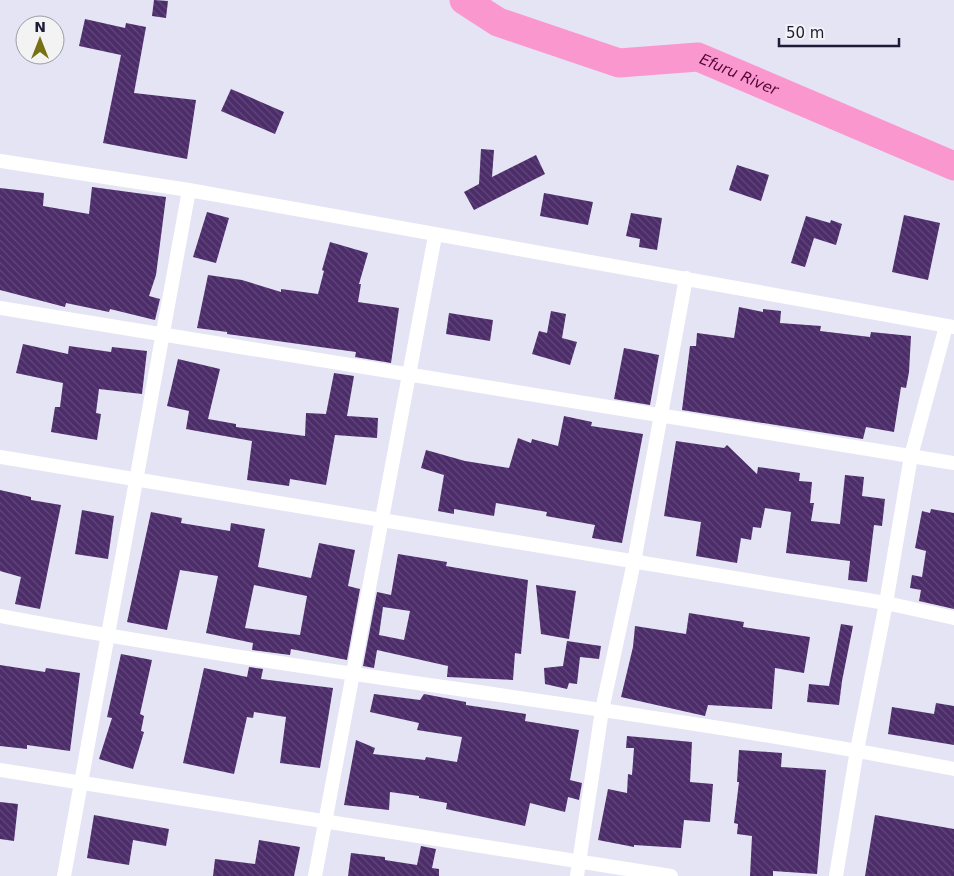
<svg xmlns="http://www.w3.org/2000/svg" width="954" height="876" font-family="'DejaVu Sans',sans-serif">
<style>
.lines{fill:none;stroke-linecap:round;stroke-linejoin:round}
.river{stroke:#fa97cf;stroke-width:29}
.building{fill:url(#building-back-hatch);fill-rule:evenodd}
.street{stroke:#fff;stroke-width:14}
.labels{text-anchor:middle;stroke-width:5;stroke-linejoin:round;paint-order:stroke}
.water-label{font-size:15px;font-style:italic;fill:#54063b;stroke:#f3f3f3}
</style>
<defs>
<pattern id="building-back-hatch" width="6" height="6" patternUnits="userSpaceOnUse" patternTransform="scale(1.25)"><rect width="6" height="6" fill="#4c2c69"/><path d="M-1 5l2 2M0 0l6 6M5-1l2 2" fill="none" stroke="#62497b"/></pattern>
</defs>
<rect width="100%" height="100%" fill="#e4e4f4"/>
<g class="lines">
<!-- river -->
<path class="river" id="s1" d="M464,0L498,22L619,63L698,57L954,166"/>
</g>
<!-- building -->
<path class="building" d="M154,0L168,1L166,18L152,16Z
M85,19L125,28L126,23L146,27L134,93L196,100L187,159L103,143L121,55L79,46Z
M231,89L284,112L275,134L221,111Z
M481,149L494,150L492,177L536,155L545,174L474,210L464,192L479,184Z
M737,165L769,175L761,201L729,190Z
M92,187L166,197L156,275L149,296L160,299L155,320L110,309L109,312L66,303L65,307L0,290V188L44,193L43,206L89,214Z
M544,193L593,202L588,225L540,216Z
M207,212L229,218L216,263L193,257Z
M631,213L662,218L657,250L639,247L640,239L626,236Z
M904,215L940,223L928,280L892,272Z
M806,216L830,223L831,220L842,224L836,245L814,238L805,267L791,263Z
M330,242L368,253L359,284H361L358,302L399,308L391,363L355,357L356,352L227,334V332L197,328L208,275L242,280L281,292V289L318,294L324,271L322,270Z
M739,307L763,312V309L781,311L780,323L821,326L820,331L870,337L871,332L911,336L909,372L906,388L901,387L894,432L866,427L863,439L682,410L690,346H696L697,333L734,338Z
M551,311L566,314L562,338L577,342L570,365L532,354L539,331L547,333Z
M449,313L493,320L490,341L446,334Z
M23,344L68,354L69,346L111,352L112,347L147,351L142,394L99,389L96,413L101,414L97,440L51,432L55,407H60L63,383L16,373Z
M624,348L659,355L650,405L614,399Z
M178,359L220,369L208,419L236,424V427L305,436L306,413L326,414L334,373L354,376L347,416L378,418L377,438L335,435L326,485L290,479L289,486L247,480L252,441L186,429L189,411L167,406Z
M564,416L592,422L591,426L643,434L622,543L592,538L595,525L546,516L547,512L496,503L494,516L454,509V514L438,511L444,475L421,468L426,450L465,461L509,468L518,438L531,443L532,439L558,446Z
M676,441L724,448L727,445L757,474L758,467L800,473L799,481L812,482L810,503H814L811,521L840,524L845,475L864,477L862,496L885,499L882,526L874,525L867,582L848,580L850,561L786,553L791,512L765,508L761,528L753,527L751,540L741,538L737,563L696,556L701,522L664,516Z
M0,490L31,497V500L61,505L40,609L15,604L21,577L0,571Z
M931,509L954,513V609L919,601L921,590L910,588L912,575L922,577L926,551L915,548L922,511L930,513Z
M82,510L114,516L108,559L75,554Z
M151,512L182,518L181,523L230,531L231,523L265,529L258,567L311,578L319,543L355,550L348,586L360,589L347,660L291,649L290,655L252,650L253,643L206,633L218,576L180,570L167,630L127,622ZM254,585L307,596L300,635L245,628Z
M398,554L447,562L446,566L528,580L521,654L515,653L513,680L447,677L448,666L377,650L374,668L363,666L377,592L391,595ZM383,607L410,611L404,640L379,635Z
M536,585L576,591L569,639L541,634Z
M689,613L744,622L743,627L810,637L804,673L775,668L772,709L708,705L705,716L621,697L633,647L635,626L686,634Z
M841,624L853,626L842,681L839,705L807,702L809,684L829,686Z
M567,641L601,646L599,659L580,657L577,684L569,683L567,689L545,684L544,668L563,666Z
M121,654L152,660L140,714L144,716L141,731L144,732L133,769L99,759L112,718L107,717Z
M0,665L45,672L46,668L80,673L70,751L27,745V749L0,746Z
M249,667L263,669L261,679L333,688L320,768L280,763L286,717L254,712L253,718L247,717L234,774L183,763L204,668L247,677Z
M374,694L420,700L424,694L466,702V705L526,714L525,721L579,730L570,780L582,783L579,800L568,797L565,812L530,803L525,826L446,809L447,803L419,798V796L390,792L389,810L344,805L356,740L375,748L373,754L425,760L426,757L457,762L462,737L417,730L419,723L370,712Z
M936,703L954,706V745L888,734L892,707L934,714Z
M627,736L692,742L690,782L713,784L710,822L684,820L681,848L634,845V847L598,840L608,789L627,793L628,774L632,775L634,748H626Z
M739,750L782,753L781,767L826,770L817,874L773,871V876H750L752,836L737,834L738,824L734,823L739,782H737Z
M0,802L18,804L14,841L0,839Z
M94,815L169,829L166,846L133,840L129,865L87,858Z
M875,815L954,829V876H865Z
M259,840L300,847L294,876H213L215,859L255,864Z
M421,846L436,849L432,868L439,869V876H348L351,853L385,857V860L417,865Z"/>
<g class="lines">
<!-- street -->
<path class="street" d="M0,161L189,190L954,327
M0,308L954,463
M0,457L886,603L954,618
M0,616C316,676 638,707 954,769
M0,770L671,876
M64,876L189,190
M315,876L435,236
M577,876L602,710L634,562L686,278
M836,876L857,750L886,603L911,456L946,326"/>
</g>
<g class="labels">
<!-- water labels -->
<g class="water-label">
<text dy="5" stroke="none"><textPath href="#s1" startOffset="292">Efuru River</textPath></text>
</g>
</g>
<!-- north arrow -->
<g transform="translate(40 40)"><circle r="24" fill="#f3f3f3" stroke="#9d9da8"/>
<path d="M0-4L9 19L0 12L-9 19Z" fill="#777113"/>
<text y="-8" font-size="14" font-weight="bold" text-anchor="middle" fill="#1d1b37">N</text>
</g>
<!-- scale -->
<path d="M779 38v8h120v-8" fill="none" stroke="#1d1b37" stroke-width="2.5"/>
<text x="786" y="38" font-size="15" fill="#1d1b37" stroke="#f3f3f3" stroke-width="4" paint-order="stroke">50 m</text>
</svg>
